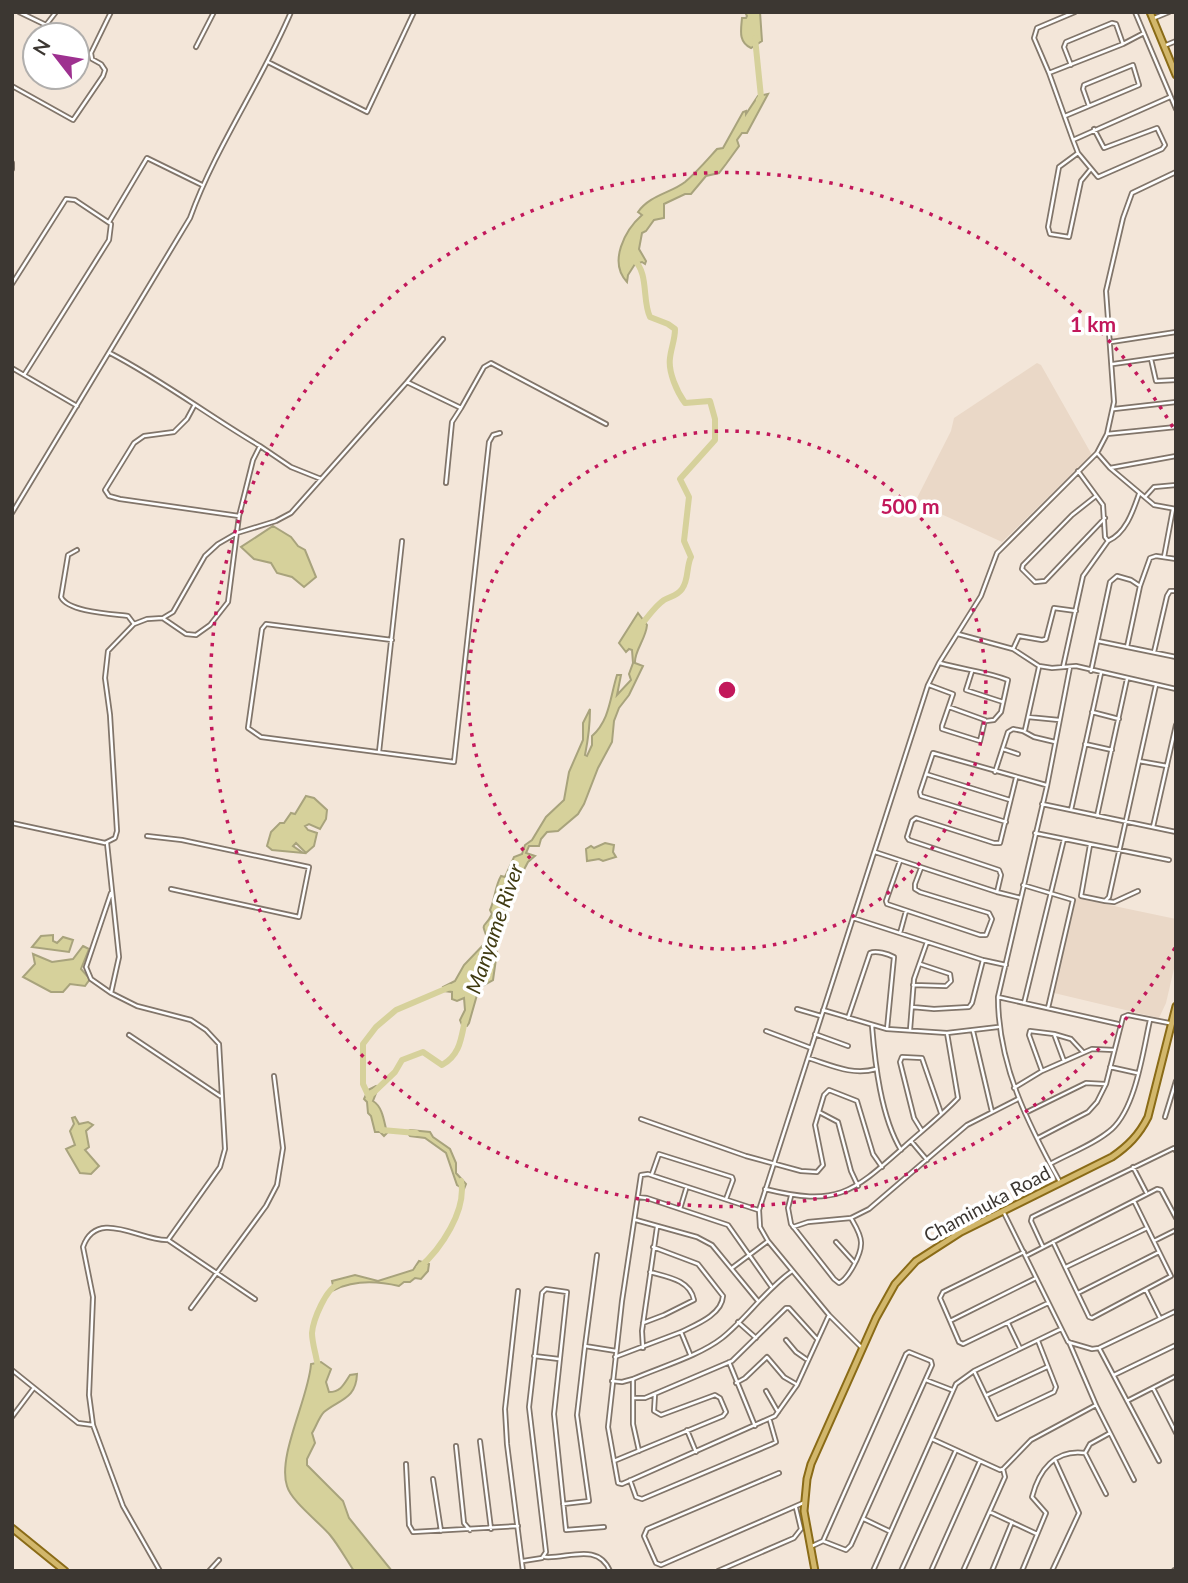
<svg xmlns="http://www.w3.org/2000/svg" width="1188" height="1583" font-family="Lato,sans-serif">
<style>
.built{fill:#ead8c7}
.water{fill:#d6d19b;stroke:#a8a37c;stroke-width:2}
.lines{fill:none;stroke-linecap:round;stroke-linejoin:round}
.river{stroke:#d6d19b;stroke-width:6}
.street-casing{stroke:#81756a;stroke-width:6}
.secondary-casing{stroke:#81756a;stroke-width:8}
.primary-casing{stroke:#8a6b17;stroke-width:9}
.street{stroke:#fff;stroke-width:2.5}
.secondary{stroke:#fff;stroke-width:4.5}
.primary{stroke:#d2b76b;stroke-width:5}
.ring{fill:none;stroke:#c2185b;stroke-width:3.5;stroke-dasharray:3.5 7}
.labels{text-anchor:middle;stroke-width:7;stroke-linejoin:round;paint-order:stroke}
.street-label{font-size:19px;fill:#3c3732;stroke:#fff}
.water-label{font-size:21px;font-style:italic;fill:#403b12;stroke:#fff}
.centre{fill:#c2185b;stroke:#fff;stroke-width:3.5}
.ring-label{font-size:21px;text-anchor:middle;font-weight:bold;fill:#c2185b;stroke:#fff;stroke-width:7;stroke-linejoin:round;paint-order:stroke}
</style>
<rect width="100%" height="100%" fill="#f3e6d9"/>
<!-- built -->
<path class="built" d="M1037,363L1041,365L1092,455L1002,542L915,502L951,431L954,418Z
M1076,898L1176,919V960L1166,1003L1159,1018L1054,993Z"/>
<!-- water -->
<path class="water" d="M745,12H760L762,41L751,48C738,42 741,30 742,18H746L747,16Z
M768,94L747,133H742L737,140L739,146L726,164L719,173L706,176L691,194H685L664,204V218L654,220L646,231L642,233L639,249L646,261L645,264L642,262L635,264L628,275L627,282C608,262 625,230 642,215L638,212C650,195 671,193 685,182C697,172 707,160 717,149L723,148L743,112L746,111V114L758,96Z
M273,526L291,537L298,546L305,550L316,577L304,587L292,577L277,573L271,563L254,559L241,547Z
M638,613L647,625C646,639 634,651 635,663L643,666L629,695L619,708L614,721L612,742L598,768L584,804L578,814L558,831L547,832L541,839L539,846H529L526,853L535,856L528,862L519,879L507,907V917L498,939L494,941L489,949L497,952L493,980L479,988L469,1023L467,1026L462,1025L460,1020L465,1010L464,998L457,1001L452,999V992L444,991L443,987L455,981L464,965L488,940C480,919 484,931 492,914L490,910C495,899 495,886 501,876L505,877L514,857L522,854L525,845L532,840L546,817L564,800L569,772L583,740V723L590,709C590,725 588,740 585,755L587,756L592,745V736C610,720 610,697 617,675H621L617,695L631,680L629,674L633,663L632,650L629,649L626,652L619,643Z
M306,796L314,798L327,810L326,819L320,829L309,824L305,826L308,830L317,833L314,846L306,853L296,843L293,846L303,853L272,850L267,846L271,832L280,823H284L291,813L295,814Z
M605,843L614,845L613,852L616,857L603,861L599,859L587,861L586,849L591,846L594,848Z
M53,935V941L57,943L63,937L73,940L69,952L32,947L41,936Z
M83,946L89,949L81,969L90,979L85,986L70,984L63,992H51L23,977L35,964L33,954L52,962L73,959Z
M376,1086L378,1088L373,1101C383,1107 384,1122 387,1133L384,1136L380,1132H375L371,1116L368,1113L367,1102L364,1099L368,1090Z
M75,1117L79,1124L88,1122L93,1125L86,1131L89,1147L85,1150L99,1166L91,1174L80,1173L66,1149L75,1145L70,1131L74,1124L72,1118Z
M410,1130L430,1132L433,1137L450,1149L456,1163V1173L466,1184L464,1189L457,1185L446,1153L425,1138L410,1136L407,1132Z
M419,1261L429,1264L428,1271L421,1279L415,1278L410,1282H404L399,1286C378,1281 354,1280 334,1290L332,1281L355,1275L378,1281L413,1270Z
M321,1362L331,1369L326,1382L329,1392C341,1392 344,1384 350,1375L357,1374C356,1399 340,1399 324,1412C319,1417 316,1427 312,1433L315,1443L307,1459V1465L343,1501L349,1518L392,1571H354C346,1559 339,1546 330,1535C319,1522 291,1501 287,1486C277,1456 309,1397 311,1364Z"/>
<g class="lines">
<!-- river -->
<path class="river" d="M755,38L761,97L759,100
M634,260C649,273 642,301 650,317L668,324L675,329C675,340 671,348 670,358C668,372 677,392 685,403L710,401L715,419V440L680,479L689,497L684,541L691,557C686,567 689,580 682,589C677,596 671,596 664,600C655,606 648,617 641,625
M373,1093L395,1072L402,1060L423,1052L442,1065C460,1055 461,1039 465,1020
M369,1097L363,1084V1044L376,1027L396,1010L450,987
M380,1127L382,1130L416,1133
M419,1268C441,1249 467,1210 461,1181
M318,1368C317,1357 312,1344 312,1333C313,1320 326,1288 339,1284"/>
<defs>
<path id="street" d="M19,12L46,25L56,12
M1075,12L1037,28L1034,38L1049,73L1123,44L1144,33
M1135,12L1176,109
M1152,19L1169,12
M1164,46L1176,41
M196,47L214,12
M268,62L367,112L414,12
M1071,65L1064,47L1066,42L1112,23L1116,24L1123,44
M1049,73L1073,140L1170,97
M12,86L73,120L103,76L105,70L101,64L92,59L91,53L111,12
M1065,116L1139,85L1133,65L1084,85L1083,89L1089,106
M1073,140L1078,153L1098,177L1162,149L1165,145L1157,128L1104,148L1094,129
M1078,153L1059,167L1048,227L1050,234L1069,237L1081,181L1090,170
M12,163V169
M109,222L147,158L202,185
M12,284L66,199L75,200L111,224L109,240L24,375
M1111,342L1176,332
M110,353C162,380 209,416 260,446L253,460L239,516L228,602L210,625L196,635L186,634L164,619
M1151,359L1156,381L1176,380
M1113,364L1176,355
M12,368L77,406
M407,382L461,408L484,367L491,363L606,424
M194,406L187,419L174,432L144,436L134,443L105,490L109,496L120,499L239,516
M1114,409L1176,402
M1107,434L1114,402L1106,291L1123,218L1132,193L1176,172
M260,446L291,467L321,479
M1097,453L1107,434L1176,427
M1110,468L1176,456
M1078,471L1103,505L1105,537L1108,541C1126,533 1133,511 1139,494
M446,483L452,422L461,408
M1096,496L1072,515L1023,565L1022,569L1035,582L1045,581L1105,518
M1145,497L1154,487L1176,485
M12,513L190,218C216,146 261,83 291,12
M77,550L68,555L61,597C68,612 112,614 128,616L134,624
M1164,557L1173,509
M1140,586L1150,558L1156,556L1176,559
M958,634L1013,649L1039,666L1052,668L1076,666L1176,689
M392,640L266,624L262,629L248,728L261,737L454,762L489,442L493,435L500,433
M1098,641L1176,657
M1013,649L1019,636L1042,640L1046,639L1054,608L1076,611
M1154,652L1167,596L1170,591H1176
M940,663C964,670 985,671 1008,680L1001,712L994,720L986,721
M1063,667L1083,576L1108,541
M972,671L966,690L1003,702
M1091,671L1110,582L1117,576L1131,580L1140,586L1127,647
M929,685L953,694L942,726V729L980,741L985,720L949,707
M1092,712L1119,719
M1028,717L1059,720
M1023,731L1034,737L1055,742
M1085,744L1112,750
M1003,749L1018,754
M379,752L402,541
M1139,761L1167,766
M995,772L1008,732L1013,729L1023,731L1025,730L1039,667
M926,774L1010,800
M1042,804L1176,832
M1071,810L1101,673
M1097,816L1127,679
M1006,822L921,796L920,792L933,753L1046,785
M12,823L105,843L115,838L117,831L110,715L105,678L108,651L134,624L147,619L163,618L173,612L205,556L218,544L237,533L276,521L291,513L407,382L443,339
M1153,827L1176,725
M1035,833L1169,860
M147,836L182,840L309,867L299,917L171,889
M107,843L119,957L111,993L137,1006L191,1020L206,1030L219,1044L225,1149L220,1167L168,1240C142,1242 97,1207 83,1247L93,1297L89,1395L93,1425L123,1506L160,1571
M1090,845L1081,896L1105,901L1109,897L1156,685
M875,852L997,892L1021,898
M900,861L886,901L887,904L980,935H986L992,919L989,913L920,892L915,889V884L921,868
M1023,885L1073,900L1048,1008
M997,892L1001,875L999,870L909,840L907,837L912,821L916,818L994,843H1000L1016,778
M1105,901L1114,902L1138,891
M853,918L983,960L1006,965
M900,933L906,911
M913,985L946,986L951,981L950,974L920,964
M111,993L91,979L86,967L111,893
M998,997L1118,1024
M1024,1003L1064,839
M912,1007L934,1009L969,1007L972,1003L983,960
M797,1009L821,1016
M823,1010L887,1029L947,1033L998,1027
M848,1018L870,953C876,950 888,954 894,957L887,1029
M872,1026C875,1064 881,1117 901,1150
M910,1030L914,979L927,942
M766,1031L811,1048
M973,1031L992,1112
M815,1034L848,1046
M1054,1034L1071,1039L1083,1052
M129,1035L220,1096
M808,1058C831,1065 852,1076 876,1069
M1110,1067L1137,1073
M1042,1071L1029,1035L1030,1031L1054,1034L1064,1061
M1014,1088L1042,1071L1092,1049L1114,1050
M819,1112L838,1122L851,1171L858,1186
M1025,1113L1086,1083L1105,1084
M1165,1117L1176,1081
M641,1119L746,1156L801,1171L817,1172L823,1165L815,1125L824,1095L829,1090L857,1101L873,1154L882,1167
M922,1131L914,1118L900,1062L902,1057L922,1058L941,1113
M1038,1138L1088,1112L1097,1102L1106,1084L1123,1017L1128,1015L1169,1023
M911,1141L927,1160
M1050,1164C1070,1153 1095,1144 1112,1129C1136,1107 1143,1051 1150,1020
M1133,1167L1146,1192
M652,1174L659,1154L732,1177L733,1180L726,1199
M1060,1182C1028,1124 998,1065 998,997L1047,786L1070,667
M765,1189C838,1207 852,1193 905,1146C923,1130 942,1115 958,1098L947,1033
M791,1196L788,1208L791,1224L834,1279L839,1283C848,1279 861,1255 861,1244C862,1236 855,1225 851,1218
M638,1197L647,1198L728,1225L771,1286
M680,1209L686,1189
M758,1210L648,1174L641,1175L622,1301L608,1427L618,1483L622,1484L775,1416L797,1385L829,1315
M1003,1211L1068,1342L1092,1349L1099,1348L1176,1311
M636,1220L697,1237L712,1245L758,1301
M793,1227L808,1222L851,1218L869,1209L967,1125L1018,1099
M168,1240L255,1299
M1154,1241L1176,1230
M836,1242L854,1262
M1053,1242L1089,1317L1092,1318L1171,1276L1134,1201
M653,1247L698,1264L723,1296C722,1315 695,1325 681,1332L690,1354
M1043,1247L1031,1221L1032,1217L1174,1148L1176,1151
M1026,1256L1157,1189L1161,1190L1176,1218
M1066,1267L1147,1228
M732,1268L768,1241
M1036,1278L950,1321L959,1342L963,1344L1048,1303
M1146,1290L1160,1318
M518,1291L505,1409L507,1444L523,1571
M1078,1293L1159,1252
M191,1308L266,1206L277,1185L283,1148L274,1076
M950,1321L940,1298L943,1292L1024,1252
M738,1322L756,1338
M643,1323L664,1315L694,1300C690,1280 668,1277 650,1272
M1008,1323L1020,1348
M786,1340L796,1352L806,1359
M585,1346L597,1255
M861,1347L829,1315L768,1241L760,1227L759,1210L928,685L939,663L981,596L997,553L1097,453L1110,468L1154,505L1176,509
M643,1348L642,1331L657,1227
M1099,1348L1159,1461
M534,1356L559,1359
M615,1357L681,1332
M729,1362L755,1426
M12,1370L78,1423L93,1425
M974,1371L997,1419L1054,1392L1056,1387L1038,1341
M1114,1375L1176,1345
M633,1379V1424L639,1451
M926,1380L952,1390
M612,1381L622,1382L633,1379C660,1367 699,1356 722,1338C747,1318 765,1290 792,1271
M736,1383L745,1378L767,1357L784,1377L796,1384
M1153,1388L1176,1433
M766,1391L778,1412
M987,1395L1047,1367
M634,1398H645L732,1361L786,1308H789L817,1339
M1127,1401L1176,1376
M1096,1405L1134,1480
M12,1417L33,1389
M687,1430L696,1452
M932,1439L1000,1470L1003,1469L1005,1477L963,1571
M480,1441L491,1529
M456,1446L464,1523L470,1530
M1085,1453L1106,1494
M614,1461L723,1416L726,1412L720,1398L715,1395L661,1415L654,1411L655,1394
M406,1464L409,1525L413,1532L518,1526
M1003,1469L1031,1440L1096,1405L1069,1342
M779,1473L647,1529L644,1536L656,1563L661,1565L803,1503
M433,1479L441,1531
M630,1480L636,1497L642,1499L772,1444L776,1442L770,1421
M563,1504L589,1501L577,1415L585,1346L616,1351
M990,1512L1037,1534
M864,1519L889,1531
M810,1547L823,1541L846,1550L851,1545L932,1365L931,1361L909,1352L906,1354L823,1541
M545,1557C567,1559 598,1542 610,1571
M523,1561L542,1558L546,1552L529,1407L542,1293L546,1289L567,1292L554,1414L566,1530L604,1527
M209,1571L219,1560
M718,1571L794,1538L801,1529L796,1508
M873,1571L956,1384L974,1371L1061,1329
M901,1571L956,1450
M931,1571L980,1461
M992,1571L1012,1522
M1022,1571L1046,1513L1032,1497C1039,1470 1055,1449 1085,1453L1090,1444L1110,1433
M1052,1571L1079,1513L1055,1460"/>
<path id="secondary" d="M1175,1571H1176"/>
<path id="primary" d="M1150,12L1176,75
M12,1528L65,1571
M815,1571L804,1511L807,1479L811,1464L876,1318L895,1284L916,1261L961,1232L1112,1157C1128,1146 1139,1135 1148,1117L1176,1006"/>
</defs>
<!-- street casing -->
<use href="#street" class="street-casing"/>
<!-- secondary casing -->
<use href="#secondary" class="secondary-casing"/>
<!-- primary casing -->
<use href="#primary" class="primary-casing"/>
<!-- street -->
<use href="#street" class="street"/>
<!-- secondary -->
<use href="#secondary" class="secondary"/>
<!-- primary -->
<use href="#primary" class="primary"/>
</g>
<!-- distance rings -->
<g class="ring">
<circle cx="727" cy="690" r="259"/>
<path d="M1175 948A517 517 0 1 1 1175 431"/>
</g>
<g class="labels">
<!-- street labels -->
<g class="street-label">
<text transform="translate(987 1204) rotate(-28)" y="7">Chaminuka Road</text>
</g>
<!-- water labels -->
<g class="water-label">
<text transform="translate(495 929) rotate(-71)" y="7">Manyame River</text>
</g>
</g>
<circle cx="727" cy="690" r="10" class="centre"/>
<g class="ring-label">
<text x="1093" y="332">1 km</text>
<text x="910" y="514">500 m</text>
</g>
<!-- border -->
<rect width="1188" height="1583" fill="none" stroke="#3c3732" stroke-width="28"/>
<!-- north arrow -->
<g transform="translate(56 56) rotate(301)"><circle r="33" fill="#ffffff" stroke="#b1afad" stroke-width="2"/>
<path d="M0-5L12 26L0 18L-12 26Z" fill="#9e3190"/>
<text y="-10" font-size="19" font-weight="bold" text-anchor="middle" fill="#3c3732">N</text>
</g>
</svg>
